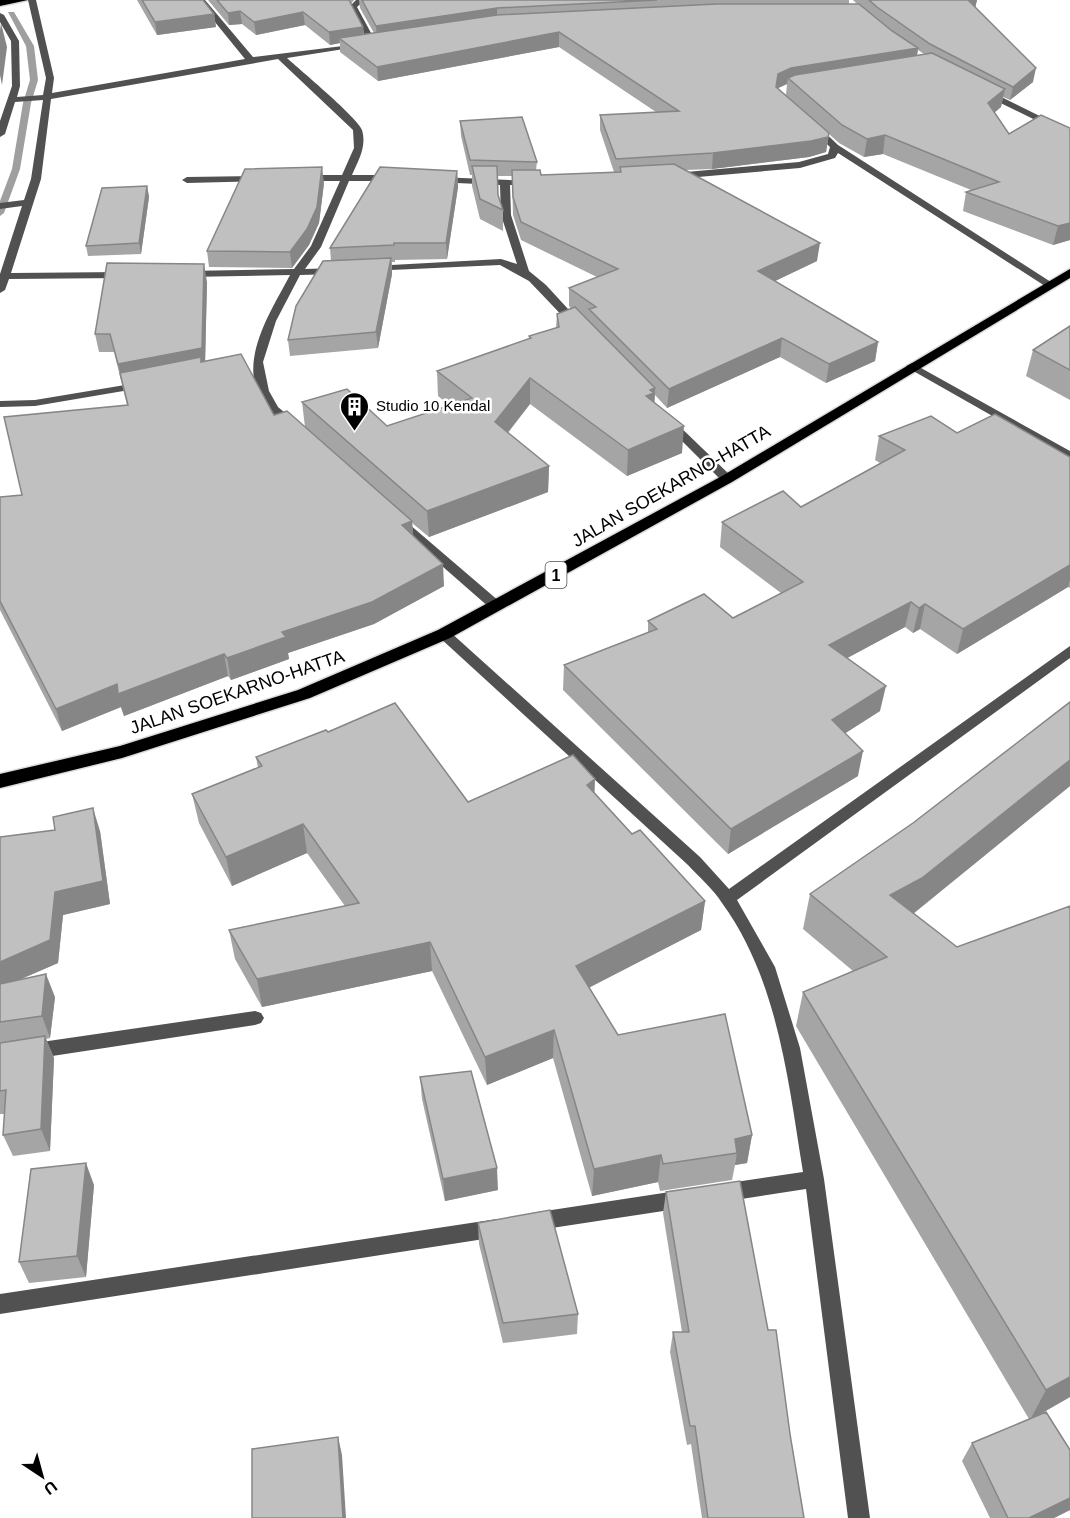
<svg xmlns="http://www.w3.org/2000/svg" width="1070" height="1518" font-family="Helvetica,sans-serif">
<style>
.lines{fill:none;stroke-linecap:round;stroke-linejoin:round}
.stream{fill:#9f9f9f;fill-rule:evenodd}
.highway-casing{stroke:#dbdbdb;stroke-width:3}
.minor{fill:#515151;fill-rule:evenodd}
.highway{fill:#000;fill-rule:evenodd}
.wall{fill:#a5a5a5;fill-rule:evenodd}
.shaded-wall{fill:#868686}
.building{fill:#c0c0c0;stroke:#868686;stroke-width:1.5}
.labels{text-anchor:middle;stroke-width:5;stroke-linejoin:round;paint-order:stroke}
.far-poi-label{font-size:15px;fill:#000;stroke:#fff;text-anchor:start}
.shield{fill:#fff;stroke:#4c4c4c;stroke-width:1.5}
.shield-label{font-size:16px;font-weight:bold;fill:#000}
.street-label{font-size:18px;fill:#000;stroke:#fff}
</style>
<rect width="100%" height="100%" fill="#fff"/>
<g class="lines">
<!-- stream -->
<path class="stream" d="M8,12H14L34,46L38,80L31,103L20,169L4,213L0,216V201L12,169L23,103L30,80L26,46Z"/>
<defs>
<path id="highway" d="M0,0H28L0,6Z
M1070,269V278L732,482L450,638L310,698L122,758L0,788V774L120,746L298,690L438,630L722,476Z"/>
</defs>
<!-- highway casing -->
<use href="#highway" class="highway-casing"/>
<!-- minor -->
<path class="minor" d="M28,0H36L54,78L52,93L245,59L197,0H205L253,57L359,44L363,46L287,58C300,70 358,118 362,130C367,147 358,161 352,175H393L398,178L393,181H349L321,247L305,269L337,268L342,271L337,274L300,275L276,321L263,362L269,391L278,407L298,424V430H290C283,424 275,418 269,411C232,369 269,315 290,275L187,277L182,274L187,271L294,269L311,246L340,181H303L298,178L303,175H342L354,148L353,130L278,59L51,99L41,179L11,273L124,272L129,275L124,278L9,279L5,290L0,293V274L22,206L0,209V203L24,200L31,179L43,100L15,102L5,134L0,137V121L12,86L11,41L0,22V13L4,15L19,41L20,86L17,97L43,95L46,78Z
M356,0H365L357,7L377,44L376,46H370L349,7Z
M985,89L1070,131V137L982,94L981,92Z
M811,125H817L838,145L1054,284L1045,286L838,153L835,158L800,168L675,179L670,176L675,173L799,162L828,154L830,147L811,129Z
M261,176L264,177V181L187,183L182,180L187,177Z
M438,177L534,181L536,183L531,186L510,185L511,215L529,271L546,285L580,322V326H572L529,281L500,265L369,271V267L373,266L501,259L517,264L501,215L500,185L435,182V178Z
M912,363L1070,451V460L908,368L906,366Z
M143,382L149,385L147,387L35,406L0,407V401L35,400Z
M669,418L673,420L731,476L733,479L731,482H723L665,424V420Z
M398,517L402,518L500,602L502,605L500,608H490L394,524L392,521Z
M444,630L449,631L700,857L729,889L1070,646V658L737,900L775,967L800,1048L824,1179L870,1518H848L806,1189L722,1202L715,1199L712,1193L715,1187L722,1184L803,1172C788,1080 778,980 722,903C713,889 699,877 688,865L439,637L437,634L439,631Z
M255,1011L261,1013L264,1018L261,1023L255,1025L0,1064V1048Z
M683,1190L690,1193L693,1199L690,1205L683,1208L532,1231L525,1228L522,1222L525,1216L532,1213Z
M497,1219L504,1222L507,1228L504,1234L497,1237L0,1314V1294Z"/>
<!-- highway -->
<use href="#highway" class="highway"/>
</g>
<!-- wall -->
<path class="wall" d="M137,0H203L214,14L216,27L157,35Z
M208,0H354L351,4L363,27L364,34L374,33L360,8L359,0H849V4H857L853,0H977L975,7L1033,82L1010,100L1003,97L1001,107L994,113L1009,134L1070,128V240L1053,245L963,211L966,192L971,190L883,154L864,157L839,143L829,134L826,152L809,157L712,169L685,170L817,261L775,281L878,342L875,361L826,383L780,357L667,408L655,395L654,403L682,453L627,476L530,404L508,433L549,466L548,492L429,537L412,523L413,536L444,586L374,624L288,653L289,659L231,680L228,676L124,716L121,707L62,731L0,610V497L22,495L127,405L114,352H99L95,334L207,282L205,361L274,415L305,427L302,402L387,426L450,406L438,396L437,371L529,339V336L556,328L557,314L572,309L569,306V288L597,277L521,240L513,215L512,176H498V195L503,210V231L480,219L472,186V175H470L461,136L460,121L537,162L536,170L541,175L614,172L600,130V115L656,112L559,47L378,81L340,52V43L330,45L305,25L256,35L242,24L229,25ZM918,50L924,54L917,55ZM787,84L786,95L778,88Z
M457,171L458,187L447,259L395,260V262H392V274L378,348L290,356L288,340L331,261L330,248Z
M324,183L319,223L309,245L292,268L209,267L207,251Z
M147,186L149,197L141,254L88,256L86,246Z
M1070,326V400L1026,376L1033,350Z
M957,433L1070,457V588L1068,587L957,654L920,629L913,633L905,627L847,658L880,711L845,733L858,776L728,854L563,690L564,665L648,633V621L733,618L781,593L720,547L722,522L801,507L880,463L875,460L879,436Z
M1070,702V786L913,913L1070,1397L1038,1415L1070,1510L1054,1518H990L962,1461L972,1443L1029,1419L796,1026L803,992L853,971L803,929L810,894L913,823Z
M328,732L468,802L594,793L632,834L705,901L701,930L589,987L618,1035L752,1135L747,1163L735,1165L732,1180L660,1191L658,1182L592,1196L553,1058L487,1085L432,971L262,1007L235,959L229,930L345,906L307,853L232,886L199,823L192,794L258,768L256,757Z
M100,831L110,904L63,915L58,963L19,980L55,997L50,1038L46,1039L54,1058L50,1151L13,1156L3,1135L5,1114H0V837Z
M420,1077L498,1190L445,1201L422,1099Z
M94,1185L86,1277L29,1283L19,1262Z
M666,1192L768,1330L790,1434L804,1518H702L691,1444L687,1445L670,1352L673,1332H682L663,1213Z
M478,1223L578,1314L577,1334L503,1343L479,1244Z"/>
<!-- shaded-wall -->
<path class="shaded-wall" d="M966,0H977L975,9Z
M497,8V21L377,39L376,26Z
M240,11L242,24L229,25L228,13Z
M303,12L305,25L256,35L254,22Z
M214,14L216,27L157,35L155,22Z
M1,23L7,47L2,85L0,75V30Z
M363,27L364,40L339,38L340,43L330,45L329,32Z
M559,32V47L378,81L377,67Z
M918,48L916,63L788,78L787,84L776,89L778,74L791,68Z
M1036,68L1033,82L1010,100L1013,87Z
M1005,89L1001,107L984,121L988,103Z
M829,133L826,152L809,157L712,169L713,153Z
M885,135L883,154L864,157L867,139Z
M322,167L324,183L319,223L309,245L292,268L290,252Z
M457,171L458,187L447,259L446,243Z
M147,186L149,197L141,254L139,243Z
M1070,223V240L1053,245L1058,226Z
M820,243L817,261L756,290L758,271Z
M391,258L392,274L378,348L376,332Z
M204,264L207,282L205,367L120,373L122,383L118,364Z
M782,338L780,357L667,408L669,389Z
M878,342L875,361L826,383L829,364Z
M530,378V404L495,448V422Z
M655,388L654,414L646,396L650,390Z
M684,426L682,453L627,476L628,450Z
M549,466L548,492L429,537L427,511Z
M412,521L414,543L402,525Z
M443,564L444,586L374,624L288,653L289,659L231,680L227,658L282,632Z
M1070,565V580L1068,587L957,654L963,629Z
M911,602L905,627L825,670L829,645Z
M925,604L920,629L913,633L919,608Z
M224,654L228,676L124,716L121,707L62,731L56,709L117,684Z
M886,686L880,711L827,745L832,720Z
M863,751L858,776L728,854L731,829Z
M1070,760V786L913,914L890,895Z
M595,779L594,809L587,785Z
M93,808L100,831L110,904L63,915L58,963L0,988V962L55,892Z
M303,824L307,853L232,886L226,857Z
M705,901L701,930L575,995L576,966Z
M430,942L432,971L262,1007L257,979Z
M46,974L55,997L50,1038L42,1016Z
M554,1030L553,1058L487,1085L485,1057Z
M45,1036L54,1058L50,1151L41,1129Z
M752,1135L747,1163L735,1165L737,1153L735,1139Z
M661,1155L658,1182L592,1196L594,1169Z
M86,1163L94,1185L86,1277L77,1256Z
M497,1168L498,1190L445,1201L443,1179Z
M1070,1377V1397L1030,1420L1046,1390Z
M338,1437L342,1455L346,1518H343Z
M1070,1498V1510L1054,1518H1029Z"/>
<!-- building -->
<path class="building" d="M142,0H203L214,14L155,22Z
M217,0H349L363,27L329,32L303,12L254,22L240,11L228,13Z
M362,0H657L497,8L376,26Z
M869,0H968L1036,68L1013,87L930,44L877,7Z
M716,4H859L892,31L918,48L791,68L778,74L776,87L829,133L828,137L811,141L713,153L616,159L600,115L679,111L559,32L377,67L339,38L497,15Z
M932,53L1005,89L988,103L1009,134L1041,115L1070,128V223L1058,226L966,192L999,182L885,135L867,139L842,125L788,78L795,75Z
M522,117L537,162L470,160L460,121Z
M674,164L820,243L758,271L878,342L829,364L782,338L669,389L589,309L596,307L569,288L618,269L521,222L513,197L512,170H540L541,175L621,172L620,167Z
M472,166H497L498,195L503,210L480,199Z
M322,167L317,207L307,229L290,252L207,251L245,169Z
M380,167L457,171L446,243H394V245L330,248Z
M147,186L139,243L86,246L102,188Z
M391,258L376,332L288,340L296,306L323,261Z
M107,263L204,264L202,348L118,364L110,334H95Z
M575,307L655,388L650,390L654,393L646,396L684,426L628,450L530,378L495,422L549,466L427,511L302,402L347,389L387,426L472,398L437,371L531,338L529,336L559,327L557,314Z
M1070,326V370L1033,350Z
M241,354L274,415L287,411L412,521L402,525L443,564L372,602L282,632L286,637L227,658L224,654L118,694L117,684L56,709L0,601V497L22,495L4,417L128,405L120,373L201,357V362Z
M995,414L1070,457V565L963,629L925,604L919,608L911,602L829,645L886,686L832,720L863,751L731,829L564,665L657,629L648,621L704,594L733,618L803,582L722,522L783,491L801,507L905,450L879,436L931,416L957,433Z
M1070,702V760L922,878L890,895L957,947L1070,906V1377L1046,1390L803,992L887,957L810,894L913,823Z
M395,703L468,802L573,755L595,779L587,785L632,834L640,830L705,901L576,966L618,1035L725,1014L752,1135L735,1139L737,1153L663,1164L661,1155L594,1169L554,1030L485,1057L430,942L257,979L229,930L359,903L303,824L226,857L192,794L262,766L256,757L326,730L328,732Z
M93,808L103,881L55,892L50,940L0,962V837L55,830L53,817Z
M46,974L42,1016L0,1022V984Z
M45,1036L41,1129L3,1135L6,1090L0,1091V1043Z
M471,1071L497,1168L443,1179L420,1077Z
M86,1163L77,1256L19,1262L31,1169Z
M740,1181L768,1330H776L790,1434L804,1518H708L695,1426H690L673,1332H689L666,1192Z
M550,1210L578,1314L503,1323L478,1223Z
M1046,1412L1070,1450V1498L1029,1518H1008L972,1443Z
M338,1437L343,1518H252V1449Z"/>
<!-- icons -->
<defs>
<symbol id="building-pin" viewBox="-11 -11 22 30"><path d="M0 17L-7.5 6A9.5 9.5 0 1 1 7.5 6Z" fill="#000" stroke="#fff"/><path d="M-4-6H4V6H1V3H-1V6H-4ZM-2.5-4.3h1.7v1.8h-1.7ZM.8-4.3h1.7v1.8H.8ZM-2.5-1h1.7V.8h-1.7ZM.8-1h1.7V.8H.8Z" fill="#fff"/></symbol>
</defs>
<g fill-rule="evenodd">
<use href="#building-pin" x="338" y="390" width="33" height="45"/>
</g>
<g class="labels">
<!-- far-poi labels -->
<g class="far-poi-label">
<text x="376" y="411">Studio 10 Kendal</text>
</g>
<!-- shield labels -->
<rect class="shield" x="545.5" y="562" width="21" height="26" rx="4.5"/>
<g class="shield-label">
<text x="556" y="581">1</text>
</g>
<!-- street labels -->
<g class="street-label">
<text transform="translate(671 486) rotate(-30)" y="6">JALAN SOEKARNO-HATTA</text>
<text transform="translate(237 692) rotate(-19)" y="6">JALAN SOEKARNO-HATTA</text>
</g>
</g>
<!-- north arrow -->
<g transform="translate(42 1476) rotate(144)" stroke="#ffffff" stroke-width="4.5" paint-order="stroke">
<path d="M0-4.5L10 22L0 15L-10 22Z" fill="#000000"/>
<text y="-9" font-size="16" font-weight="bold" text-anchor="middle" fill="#000000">U</text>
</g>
</svg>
